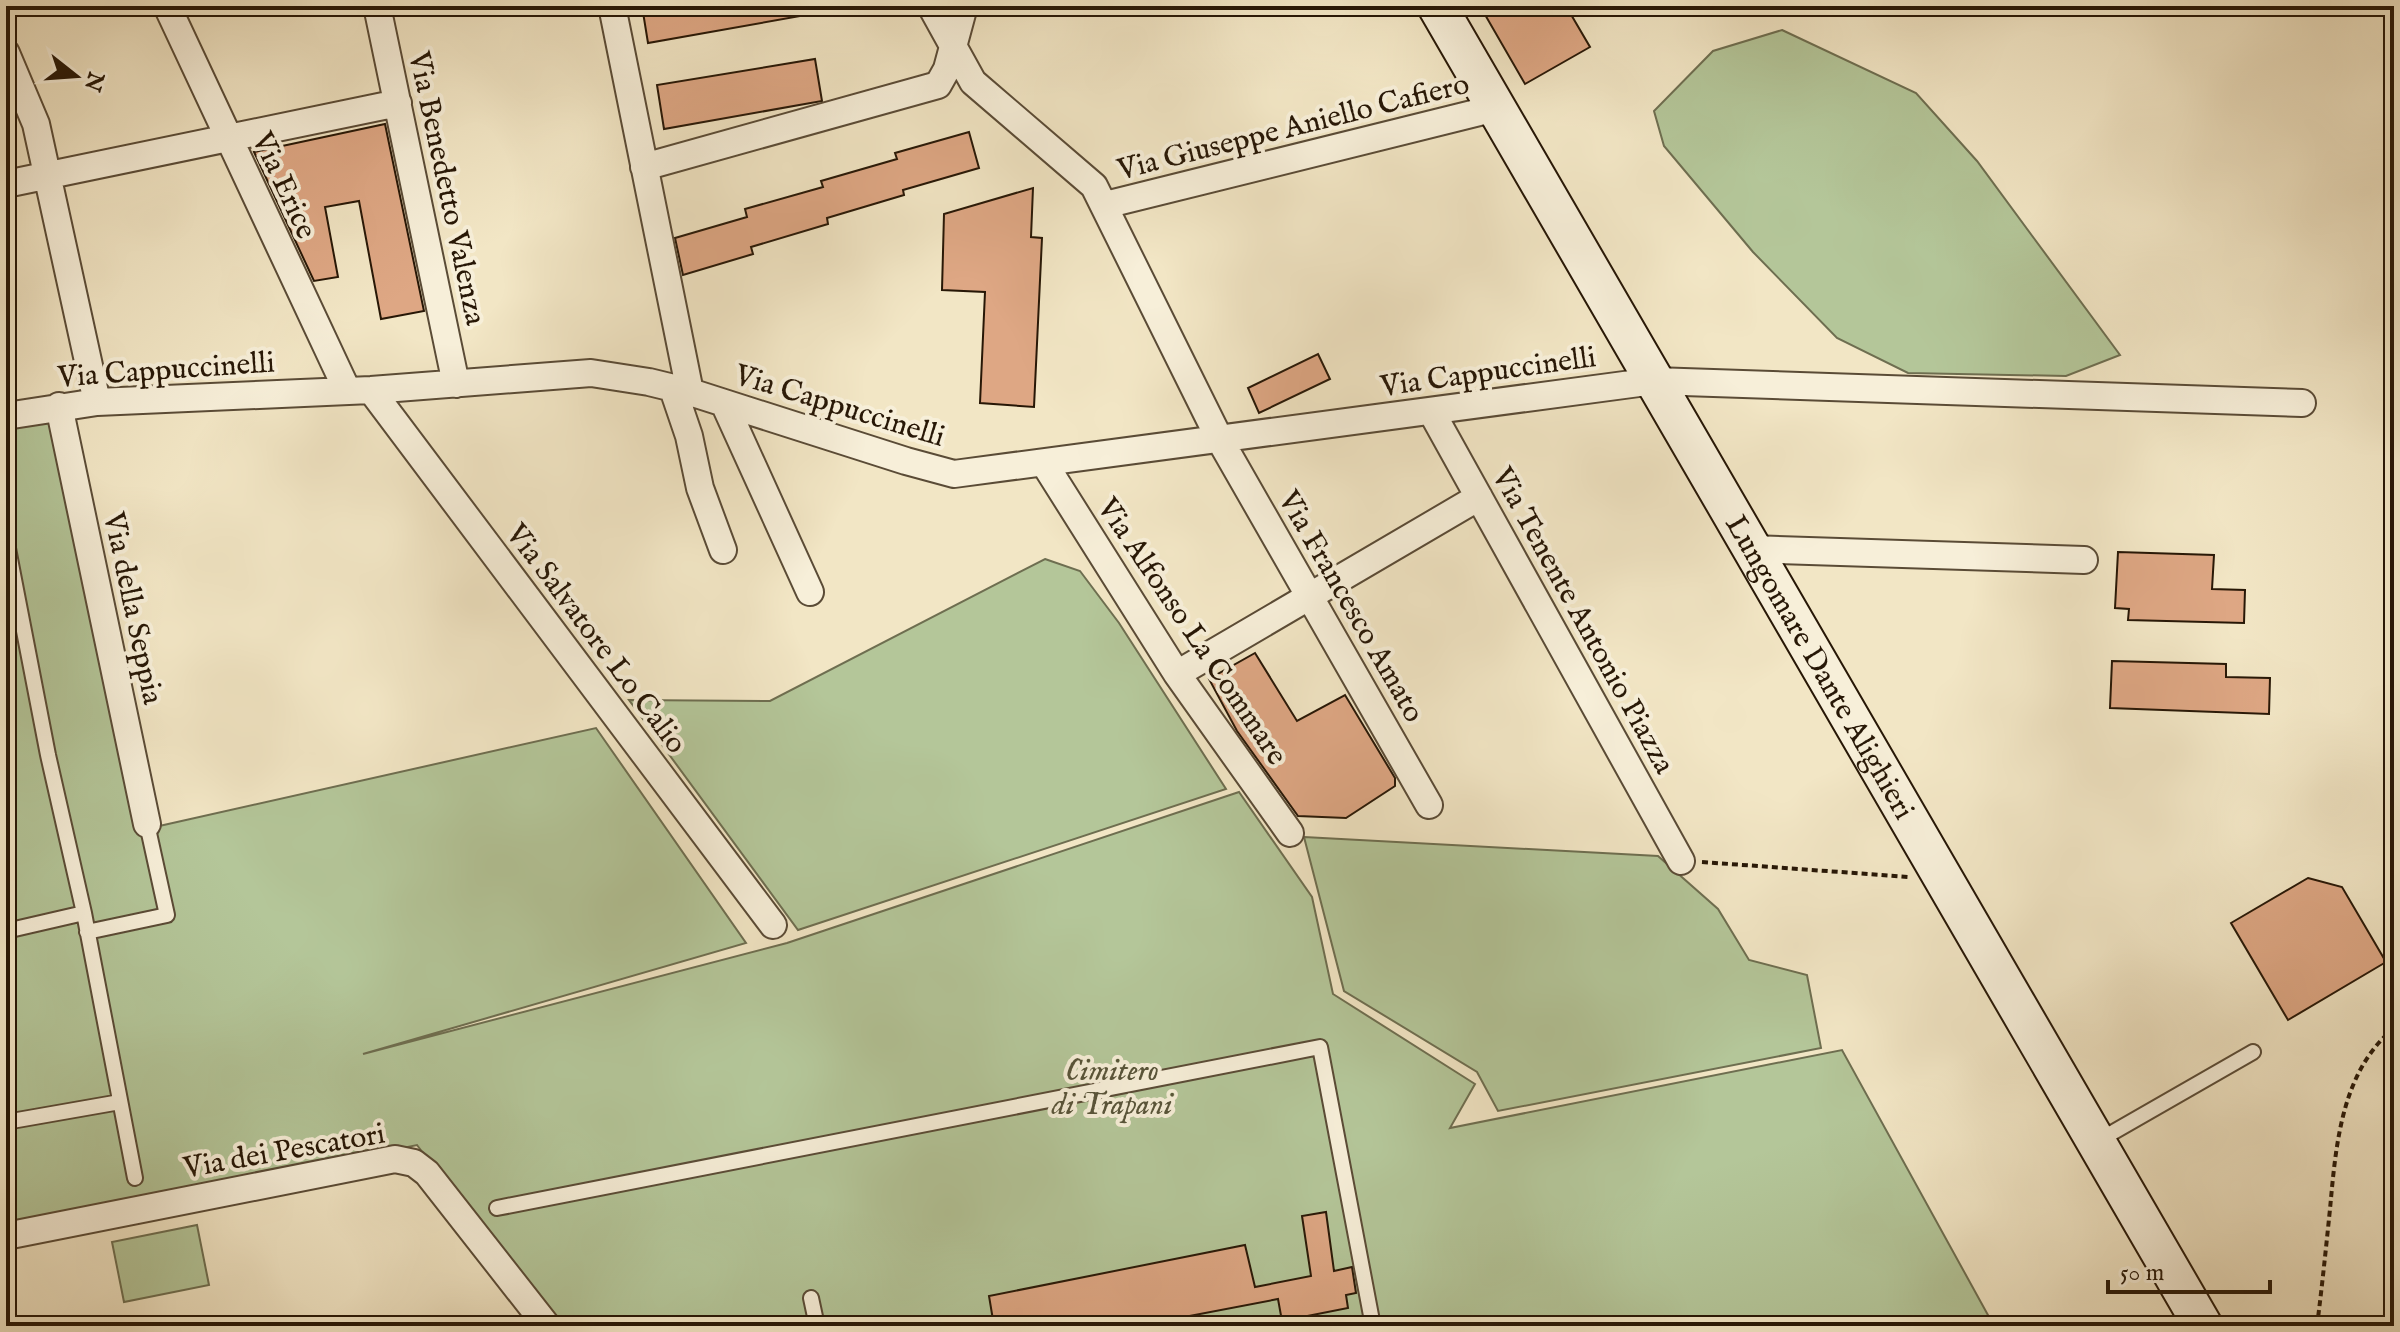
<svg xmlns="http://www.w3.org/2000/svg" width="2400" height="1332" font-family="'IM FELL English',serif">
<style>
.green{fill:#b4c699;stroke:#6e6e50;stroke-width:2}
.water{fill:#9bc0b4;stroke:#6d7c6e;stroke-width:2}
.building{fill:#dea784;stroke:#271706;stroke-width:2}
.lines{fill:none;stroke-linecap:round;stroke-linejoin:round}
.service-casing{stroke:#5a4b36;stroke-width:18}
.minor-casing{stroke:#5a4b36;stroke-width:30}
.secondary-casing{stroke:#271706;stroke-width:42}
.path{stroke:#271706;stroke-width:4;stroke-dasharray:6 4;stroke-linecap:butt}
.service{stroke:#f7efd9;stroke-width:14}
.minor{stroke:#f7efd9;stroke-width:26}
.secondary{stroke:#f7efd9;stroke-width:38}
.labels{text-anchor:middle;stroke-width:8;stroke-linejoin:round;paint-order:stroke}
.street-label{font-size:30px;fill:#271706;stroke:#f7efd9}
.park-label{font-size:30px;font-style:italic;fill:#585439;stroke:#f7efd9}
</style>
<rect width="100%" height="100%" fill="#f2e6c5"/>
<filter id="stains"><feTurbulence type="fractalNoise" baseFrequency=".0025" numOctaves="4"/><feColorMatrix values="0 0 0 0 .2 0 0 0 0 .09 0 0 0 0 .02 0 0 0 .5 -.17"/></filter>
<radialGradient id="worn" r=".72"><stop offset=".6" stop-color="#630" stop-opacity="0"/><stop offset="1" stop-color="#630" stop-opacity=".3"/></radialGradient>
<!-- green -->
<path class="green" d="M1782,30L1916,93L1977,161L2120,355L2066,376L1908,373L1837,338L1753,252L1664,146L1654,111L1713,51Z
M54,415L137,831L596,728L746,943L363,1054L787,943L1239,792L1312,897L1333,994L1475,1084L1450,1128L1842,1050L1994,1326H554L417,1145L6,1229V425Z
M1045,559L1080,571L1119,623L1226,789L798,930L629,700L770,701Z
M1304,837L1658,856L1718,909L1749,960L1807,975L1821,1048L1498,1111L1477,1072L1344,991Z
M197,1225L209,1285L124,1302L112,1242Z"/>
<!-- water -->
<path class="water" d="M2394,1116V1228C2385,1189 2379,1154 2394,1116Z"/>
<!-- building -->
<path class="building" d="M642,6H805L806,15L648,43Z
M1480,6H1566L1590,47L1525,84Z
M815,59L822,101L664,129L657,85Z
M385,124L424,311L381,319L359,201L325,207L338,277L314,281L254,152Z
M969,132L979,168L903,190L904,195L827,218L828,224L751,247L753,254L683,275L675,238L747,217L745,209L823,187L821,181L897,159L895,153Z
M1033,188L1031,237L1042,238L1034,407L980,403L985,292L942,290L944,214Z
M1318,354L1330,379L1259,413L1248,388Z
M2118,552L2214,555L2212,589L2245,590L2244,623L2128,620L2129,609L2115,608Z
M1255,653L1297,721L1345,695L1395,778V786L1346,818L1298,816L1237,731L1209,679Z
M2112,661L2226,664V677L2270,678L2269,714L2110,708Z
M2308,878L2342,887L2386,962L2288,1020L2231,923Z
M1326,1212L1334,1271L1352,1267L1356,1293L1346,1295L1348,1308L1282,1321L1278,1299L1137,1326H994L989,1296L1245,1245L1255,1287L1311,1276L1302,1216Z"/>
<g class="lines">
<defs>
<path id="service" d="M6,538L48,755L84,913L135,1178
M6,931L84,913
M87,932L167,915L147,824
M6,1122L120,1102
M2096,1142L2253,1052
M497,1208L1320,1047L1373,1326
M811,1298L817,1326"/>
<path id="minor" d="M167,6L347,390
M377,6L456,384
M612,6L690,392
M931,6L973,82L1094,186L1220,440L1429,805
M6,53L36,124L97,402
M644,167L938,85L947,69L964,6
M6,184L398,103
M1105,205L1496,108
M673,389L689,436L700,488L723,550
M371,390L773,925
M724,403L810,592
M59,406L147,824
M1431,411L1681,861
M6,416L97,402L371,390L591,373L649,382L690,392L906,461L954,474L1654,381L2302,403
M1044,463L1177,674L1290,833
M1751,549L2084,560
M1177,674L1479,497
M6,1236L395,1159L414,1163L427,1173L547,1326"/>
<g id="secondary">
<path id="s1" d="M1437,6L2203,1326"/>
</g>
</defs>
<!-- service casing -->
<use href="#service" class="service-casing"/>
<!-- minor casing -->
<use href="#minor" class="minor-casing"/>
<!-- secondary casing -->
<use href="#secondary" class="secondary-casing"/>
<!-- path -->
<path class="path" d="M1702,862L1909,877
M2317,1326C2322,1287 2326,1248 2330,1209C2336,1145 2341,1072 2394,1028"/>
<!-- service -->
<use href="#service" class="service"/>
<!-- minor -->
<use href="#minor" class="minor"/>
<!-- secondary -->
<use href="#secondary" class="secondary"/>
</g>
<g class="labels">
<!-- street labels -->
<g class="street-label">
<text transform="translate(1293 126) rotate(-14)" y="10">Via Giuseppe Aniello Cafiero</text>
<text transform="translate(285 185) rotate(65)" y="10">Via Erice</text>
<text transform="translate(448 188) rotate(78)" y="10">Via Benedetto Valenza</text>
<text transform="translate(166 369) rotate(-4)" y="10">Via Cappuccinelli</text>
<text transform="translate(1488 371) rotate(-8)" y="10">Via Cappuccinelli</text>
<text transform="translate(840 405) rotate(17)" y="10">Via Cappuccinelli</text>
<text transform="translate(1352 606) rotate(60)" y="10">Via Francesco Amato</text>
<text transform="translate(134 608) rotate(78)" y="10">Via della Seppia</text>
<text transform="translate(1584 620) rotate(61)" y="10">Via Tenente Antonio Piazza</text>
<text transform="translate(1193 631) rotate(56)" y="10">Via Alfonso La Commare</text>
<text transform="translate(597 638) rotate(53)" y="10">Via Salvatore Lo Calio</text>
<text dy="10" stroke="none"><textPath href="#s1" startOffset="764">Lungomare Dante Alighieri</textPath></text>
<text transform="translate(284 1150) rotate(-10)" y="10">Via dei Pescatori</text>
</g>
<!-- park labels -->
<g class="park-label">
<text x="1112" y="1080">Cimitero<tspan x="1112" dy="34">di Trapani</tspan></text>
</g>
</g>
<!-- margin -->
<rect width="2400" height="1332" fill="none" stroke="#f2e6c5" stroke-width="32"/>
<rect x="8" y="8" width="2384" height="1316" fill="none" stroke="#271706" stroke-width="4"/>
<rect x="16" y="16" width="2368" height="1300" fill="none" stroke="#271706" stroke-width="2"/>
<!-- north arrow -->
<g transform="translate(76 76) rotate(107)" stroke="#f7efd9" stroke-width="6" paint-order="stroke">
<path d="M0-6L14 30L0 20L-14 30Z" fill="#271706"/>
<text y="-12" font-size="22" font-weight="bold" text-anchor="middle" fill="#271706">N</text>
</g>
<!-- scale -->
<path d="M2108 1280v12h162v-12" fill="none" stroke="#271706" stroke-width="4"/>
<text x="2120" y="1280" font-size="24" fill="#271706" stroke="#f7efd9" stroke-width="6" paint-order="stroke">50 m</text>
<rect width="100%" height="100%" filter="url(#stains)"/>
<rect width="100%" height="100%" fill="url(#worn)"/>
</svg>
